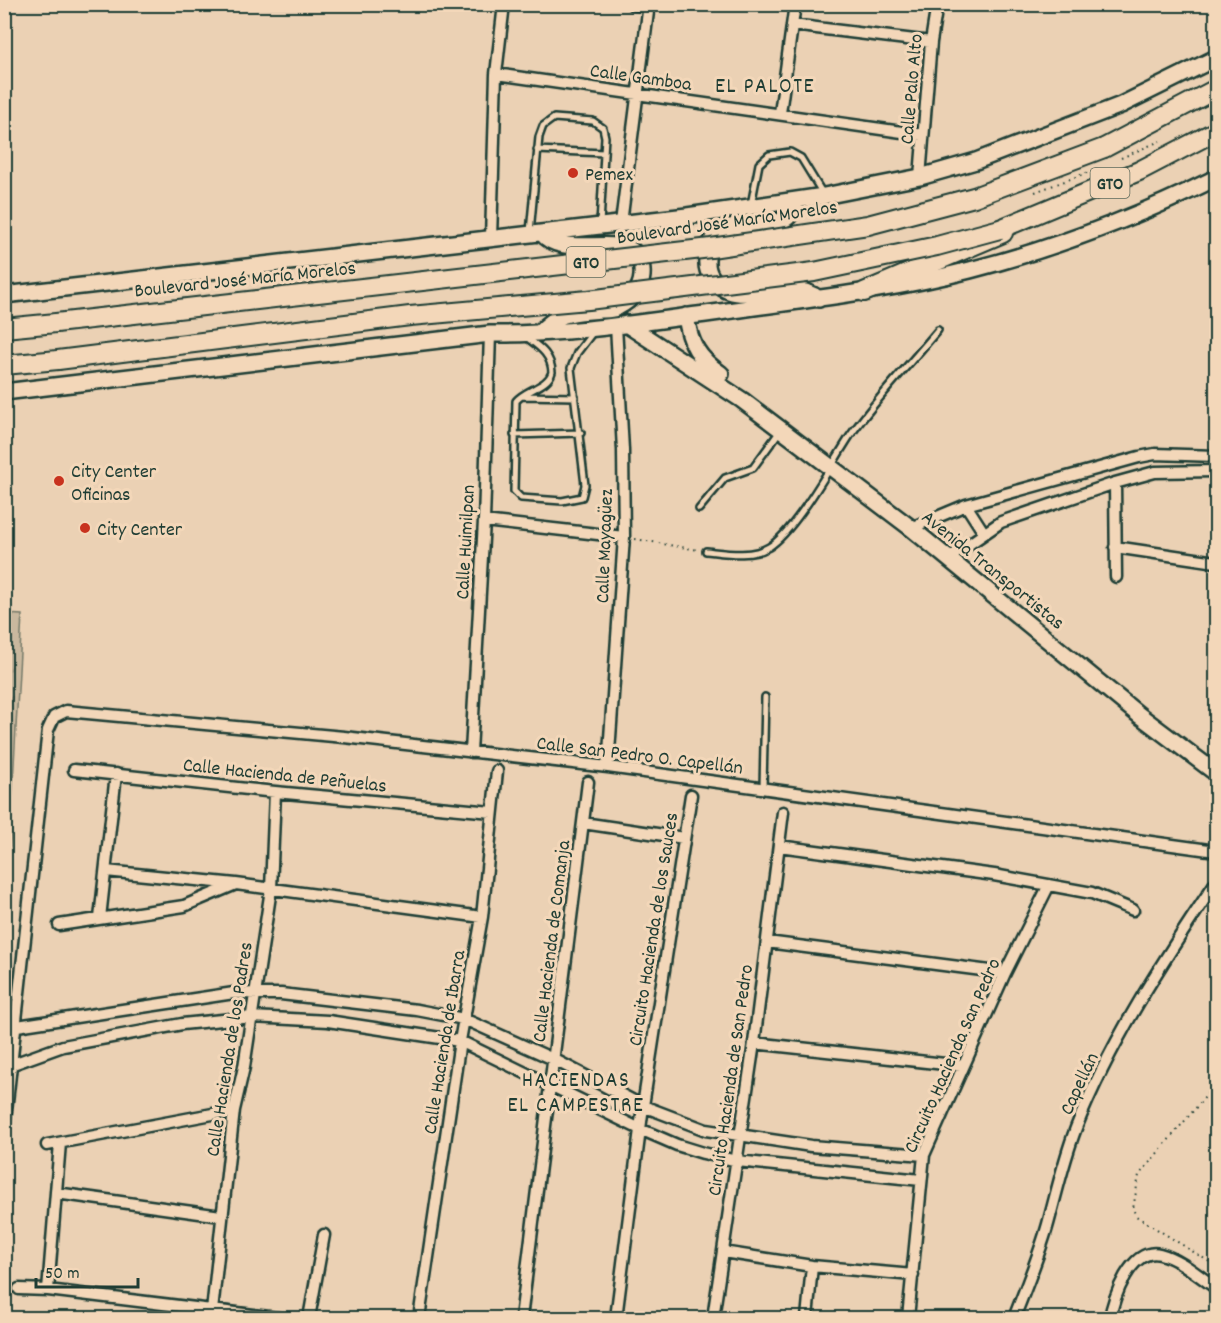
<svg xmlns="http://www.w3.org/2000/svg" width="1221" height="1323" font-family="Dekko,sans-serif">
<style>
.park{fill:url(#park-tufts);stroke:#747a69;stroke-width:1.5}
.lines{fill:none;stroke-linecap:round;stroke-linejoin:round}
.lane-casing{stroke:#1f3d34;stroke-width:10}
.street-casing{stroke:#1f3d34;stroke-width:15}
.secondary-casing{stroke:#1f3d34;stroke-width:20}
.primary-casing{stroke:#1f3d34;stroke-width:22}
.path{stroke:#1f3d34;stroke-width:2;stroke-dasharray:1.5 4.5;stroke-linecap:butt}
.lane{stroke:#f3d7b9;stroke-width:5}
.street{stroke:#f3d7b9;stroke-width:10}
.secondary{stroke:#f3d7b9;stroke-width:15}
.primary{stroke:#f3d7b9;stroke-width:18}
.primary-bridge-casing{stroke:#1f3d34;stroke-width:22;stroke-linecap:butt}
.primary-bridge{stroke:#f3d7b9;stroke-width:18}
.poi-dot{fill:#c8321e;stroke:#f3d7b9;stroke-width:2}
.labels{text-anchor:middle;stroke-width:6;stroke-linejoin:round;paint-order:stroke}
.shield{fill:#f3d7b9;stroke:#5f6b5c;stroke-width:1.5}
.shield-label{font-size:18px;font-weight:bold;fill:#1f3d34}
.street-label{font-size:20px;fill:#1f3d34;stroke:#f3d7b9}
.poi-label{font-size:20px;fill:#1f3d34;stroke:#f3d7b9;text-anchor:start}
.quarter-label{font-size:22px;letter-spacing:1.5px;fill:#1f3d34;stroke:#f3d7b9}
</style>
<defs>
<pattern id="park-tufts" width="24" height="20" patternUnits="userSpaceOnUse" patternTransform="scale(1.5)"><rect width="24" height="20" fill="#c9b89e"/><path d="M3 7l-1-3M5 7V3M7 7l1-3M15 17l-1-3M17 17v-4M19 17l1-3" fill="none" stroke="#a39782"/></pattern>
</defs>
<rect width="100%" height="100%" fill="#ebd1b4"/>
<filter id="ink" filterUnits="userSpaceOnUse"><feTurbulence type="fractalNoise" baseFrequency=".0167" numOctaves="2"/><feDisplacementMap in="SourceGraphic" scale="12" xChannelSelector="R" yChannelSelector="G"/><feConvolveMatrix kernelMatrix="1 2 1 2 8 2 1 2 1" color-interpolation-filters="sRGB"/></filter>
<g filter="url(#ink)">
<!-- park -->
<path class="park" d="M5,614L22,615L5,933L4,614Z"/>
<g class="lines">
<defs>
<path id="lane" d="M537,150L604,153
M751,205L759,164L769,155L790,152L801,158L823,194
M530,232L539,137L543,126L554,118L593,121L603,128L605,137L600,224
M526,337C539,347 551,354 552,372C548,387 526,389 516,401L514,491L521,498L562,501L582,497L585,485L571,368L577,353L593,332
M522,396L575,397
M514,435L581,433
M699,509L725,478L753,468L780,431
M706,551C725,553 751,558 769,547C796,530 831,465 850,436C876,399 909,365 938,330
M763,788L765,697"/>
<path id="street" d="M632,4L649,6
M792,25L931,42
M496,74L923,135
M780,113L795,4
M920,177L931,42L937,4
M621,223L649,4
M491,238L496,74L504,4
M1115,483L1116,577
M966,505L984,533
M484,521L624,537
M911,528L966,505L1139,457L1155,454L1216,456
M1115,547L1216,562
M949,558L1001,522L1115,483L1155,472L1216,471
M471,752L484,521L490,334
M608,767L624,537L623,450L616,326
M74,770L275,792L492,812
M583,823L684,838
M779,846L994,875L1092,893L1133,910
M106,871L236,884L482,917
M100,918L116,774
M59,925L184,906L236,884
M767,942L1005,973
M17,1026L234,993L281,994L417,1010L464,1019L553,1059L643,1106L706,1130L811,1146L924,1155
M754,1043L963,1066
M13,1064L63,1046L182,1024L252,1017L328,1021L460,1041L640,1129L677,1145L703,1153L737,1161L921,1180
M4,1129L48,730L54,717L66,711L344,737L608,767L1216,851
M47,1145L234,1110
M56,1193L221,1216
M723,1252L812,1266L913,1275
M19,1289L48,1290L278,1318
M48,1290L60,1143
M212,1311L234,1110L244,1067L271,889L275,792
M309,1318L324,1235
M419,1318L460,1041L482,917L497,771
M521,1318L588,782
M616,1318L643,1106L691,795
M713,1318L754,1043L783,812
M807,1318L812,1266
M908,1318L924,1155L1005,973L1049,885
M1014,1318C1026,1287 1039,1256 1048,1224C1057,1191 1064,1159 1076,1128C1111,1040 1164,959 1216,882
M1110,1318C1113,1298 1131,1247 1160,1254C1180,1259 1200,1277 1216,1288"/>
<path id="secondary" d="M797,200C794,207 792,215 785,219C761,233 717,210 708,252C706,261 706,270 712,278C739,314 784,272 819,299
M4,295L687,216L824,196L920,177L976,161L1121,105L1216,58
M686,316C690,344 698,358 721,374
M626,324L742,400L911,528L1139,715L1216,773
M539,333C560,311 571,313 600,310C607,310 613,310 618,307C631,300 641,290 642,276C646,220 565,265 542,233
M4,392L490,334C567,335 644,322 720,312C804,300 888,291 970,270C1056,248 1137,217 1216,178"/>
<path id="primary" d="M1104,148L1216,89
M1000,229L1139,171L1216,131
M864,292L1003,233
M4,328L56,323
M4,365L58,360"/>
</defs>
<!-- lane casing -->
<use href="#lane" class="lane-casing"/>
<!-- street casing -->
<use href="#street" class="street-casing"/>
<!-- secondary casing -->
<use href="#secondary" class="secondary-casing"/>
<!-- primary casing -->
<use href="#primary" class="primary-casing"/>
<!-- path -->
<path class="path" d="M1121,158L1160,141
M1035,192L1097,169
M635,539L698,550
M1216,986L1213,991L1216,1001
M1216,1084L1139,1175L1133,1209L1136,1216L1216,1266"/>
<!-- lane -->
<use href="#lane" class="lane"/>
<!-- street -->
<use href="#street" class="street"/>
<!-- secondary -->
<use href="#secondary" class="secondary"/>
<!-- primary -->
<use href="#primary" class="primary"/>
<defs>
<path id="primary-bridge" d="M56,323L711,248L868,225L974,197L1104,148
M58,360L410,316L588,300L814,272L937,246L1000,229"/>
</defs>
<!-- primary-bridge casing -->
<use href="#primary-bridge" class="primary-bridge-casing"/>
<!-- primary-bridge -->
<use href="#primary-bridge" class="primary-bridge"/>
</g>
</g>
<!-- markers -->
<g class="poi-dot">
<circle cx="573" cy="173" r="6"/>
<circle cx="59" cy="481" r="6"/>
<circle cx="85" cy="528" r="6"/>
</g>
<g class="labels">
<!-- shield labels -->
<g class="shield">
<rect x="1090.5" y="168" width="39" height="30" rx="4.5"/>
<rect x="566.5" y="247" width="39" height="30" rx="4.5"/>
</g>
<g class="shield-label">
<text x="1110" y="189">GTO</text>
<text x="586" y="268">GTO</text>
</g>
<!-- street labels -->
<g class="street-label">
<text transform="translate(641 76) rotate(8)" y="7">Calle Gamboa</text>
<text transform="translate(910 89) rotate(-85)" y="7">Calle Palo Alto</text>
<text transform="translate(727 221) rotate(-8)" y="7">Boulevard José María Morelos</text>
<text transform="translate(245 278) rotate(-6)" y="7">Boulevard José María Morelos</text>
<text transform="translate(464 542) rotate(-87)" y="7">Calle Huimilpan</text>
<text transform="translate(603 546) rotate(-88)" y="7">Calle Mayagüez</text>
<text transform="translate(994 569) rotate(39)" y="7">Avenida Transportistas</text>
<text transform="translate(640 754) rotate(7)" y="7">Calle San Pedro O. Capellán</text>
<text transform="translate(285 774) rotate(6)" y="7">Calle Hacienda de Peñuelas</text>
<text transform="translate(652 929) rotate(-81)" y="7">Circuito Hacienda de los Sauces</text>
<text transform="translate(550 941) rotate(-83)" y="7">Calle Hacienda de Comanja</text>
<text transform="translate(443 1042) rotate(-81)" y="7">Calle Hacienda de Ibarra</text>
<text transform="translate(228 1049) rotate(-81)" y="7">Calle Hacienda de los Padres</text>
<text transform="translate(951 1055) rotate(-66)" y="7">Circuito Hacienda San Pedro</text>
<text transform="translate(729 1080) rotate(-82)" y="7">Circuito Hacienda de San Pedro</text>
<text transform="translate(1078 1083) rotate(-65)" y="7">Capellán</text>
</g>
<!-- poi labels -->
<g class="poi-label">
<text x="585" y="180">Pemex</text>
<text x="71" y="477">City Center<tspan x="71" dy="23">Oficinas</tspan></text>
<text x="97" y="535">City Center</text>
</g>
<!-- quarter labels -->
<g class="quarter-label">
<text x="765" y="92">EL PALOTE</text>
<text x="576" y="1086">HACIENDAS<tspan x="576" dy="25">EL CAMPESTRE</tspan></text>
</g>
</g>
<!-- margin -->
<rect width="1221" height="1323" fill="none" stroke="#f3d7b9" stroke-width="24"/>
<rect x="12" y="12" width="1197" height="1299" fill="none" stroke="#1f3d34" stroke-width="2" filter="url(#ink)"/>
<!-- scale -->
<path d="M36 1278v9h102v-9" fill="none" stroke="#1f3d34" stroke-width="3"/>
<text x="45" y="1278" font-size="18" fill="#1f3d34" stroke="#f3d7b9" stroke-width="4.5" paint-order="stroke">50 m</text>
</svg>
